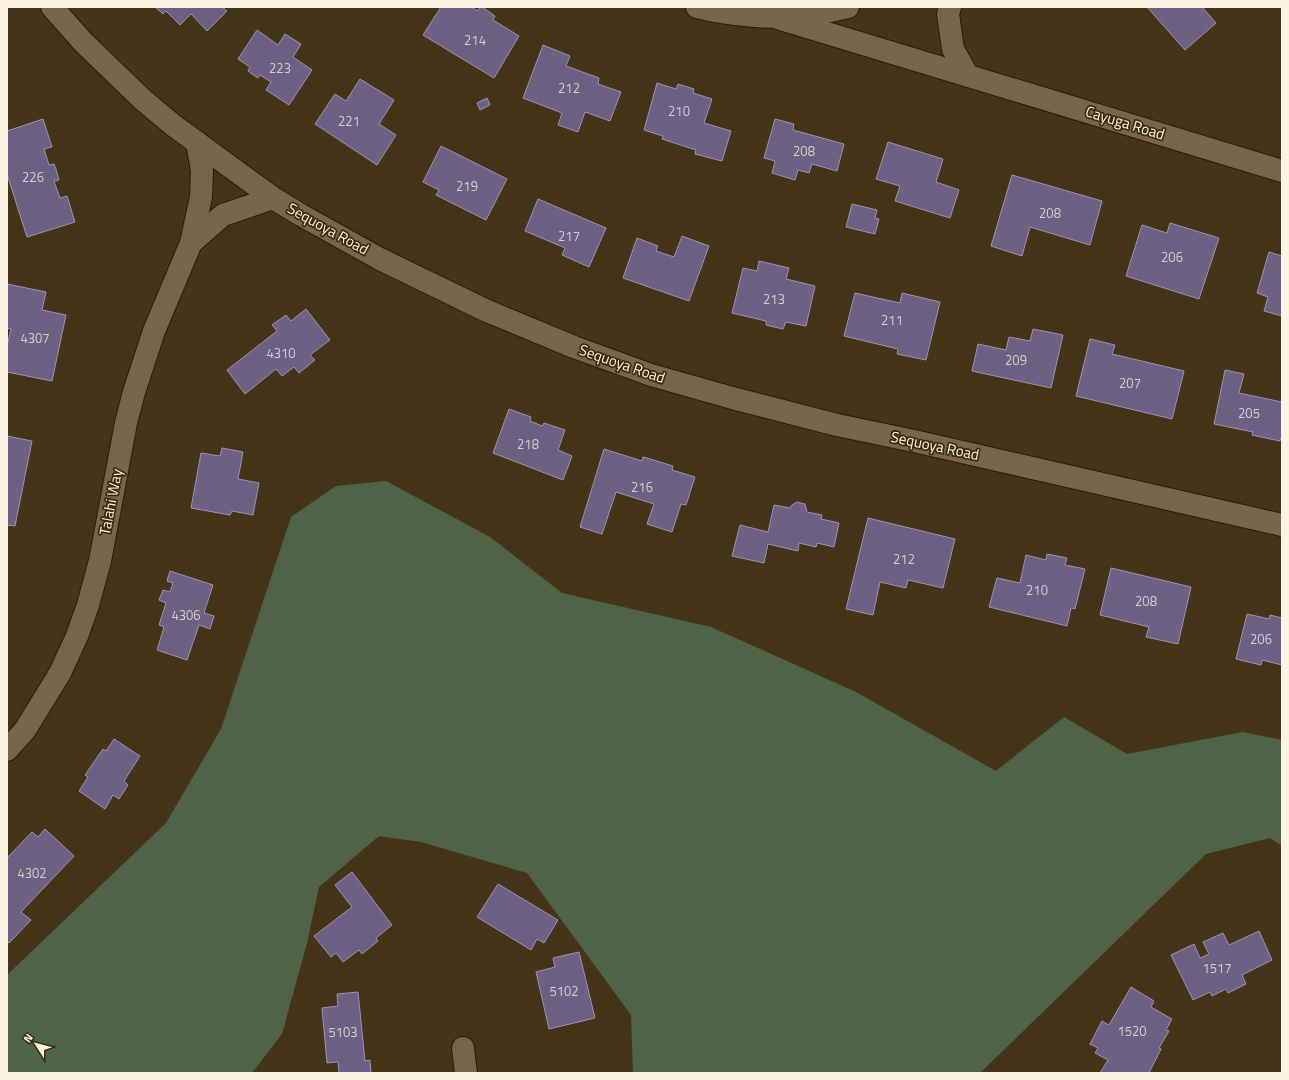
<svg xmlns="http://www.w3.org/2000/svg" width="1289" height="1080" font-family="'Titillium Web',sans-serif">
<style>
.green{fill:#4f6446}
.building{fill:#6c6083;stroke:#9e93b3}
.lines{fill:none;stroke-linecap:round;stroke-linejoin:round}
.minor-casing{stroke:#2a1c01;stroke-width:24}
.minor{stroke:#766548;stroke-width:22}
.labels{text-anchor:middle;stroke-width:3.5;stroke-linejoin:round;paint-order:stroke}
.number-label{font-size:13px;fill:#d9cecb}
.street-label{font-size:15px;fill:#fdf3e3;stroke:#3a2b0f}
</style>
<rect width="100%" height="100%" fill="#443519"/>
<!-- green -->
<path class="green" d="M386,481L490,537L562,593L711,627L856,692L996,771L1064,717L1127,754L1243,732L1282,740V846L1270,838L1206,854L980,1073H633L631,1015L527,873L421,842L379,836L319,887L307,943L282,1034L252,1073H7V975L166,823L221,729L291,517L336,486Z"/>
<!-- building -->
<path class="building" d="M155,7H222L227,11L207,31L191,14L180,25L166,11L163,14Z
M441,7H471L478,11L480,7H482L495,16L493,20L519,36L494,78L423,35Z
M1147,7H1202L1216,23L1185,50Z
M257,30L278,45L285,34L301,44L293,57L312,70L289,105L266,90L271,82L260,75L258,78L252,74L248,71L250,67L238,59Z
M543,45L570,56L566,66L599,78L598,84L621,92L610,121L585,112L578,132L558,125L562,113L523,98Z
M360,79L394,100L379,124L396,135L377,165L315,124L335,94L346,101Z
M657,83L676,89L678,84L694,89L693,93L712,99L704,123L731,131L722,161L695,154L696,150L662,139L663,136L644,130Z
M487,98L490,105L480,110L477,103Z
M43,119L52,147L44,149L49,165L54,164L56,169L59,180L54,181L60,198L67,196L75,222L27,237L7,174V131Z
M775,119L794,124L793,130L844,144L837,171L812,164L809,173L798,170L795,180L772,173L775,161L764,158Z
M888,142L943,159L936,182L959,190L950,218L895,201L900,186L876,179Z
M441,146L507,179L486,220L436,195L439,190L423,182Z
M1012,175L1102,201L1090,245L1030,227L1022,256L991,246Z
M538,199L606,228L589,267L562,255L565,248L525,231Z
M852,204L877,210L875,218L879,219L875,234L846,227Z
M1170,223L1219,238L1199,299L1126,276L1142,225L1167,233Z
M682,236L709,246L689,301L623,278L637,238L658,246L656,251L674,257Z
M1269,252L1282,256V316L1264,311L1268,297L1257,293Z
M759,261L789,268L786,279L815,286L806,326L786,322L783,329L766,325V321L732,313L743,268L757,271Z
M7,284L46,292L42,310L66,315L52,381L7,372V346L11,329L7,328Z
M855,293L900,303L902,293L940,302L926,360L897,354L898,349L844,336Z
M306,309L330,340L310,355L315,360L299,373L294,367L282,376L276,369L245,394L227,370L277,331L272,325L286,315L291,321Z
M1033,329L1063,335L1051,388L972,371L978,344L1006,350L1009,337L1030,341Z
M1090,339L1115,345L1112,354L1184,371L1172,419L1076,396Z
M1225,370L1244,374L1239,393L1282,402V435L1280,441L1252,435L1253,432L1214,424Z
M509,409L531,417L530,421L535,423L542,426L544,423L565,430L558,450L572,456L563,480L493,453Z
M7,436L32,441L15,526L7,525Z
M222,448L243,452L238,479L259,483L253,515L232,511L230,515L191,508L201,453L220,456Z
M604,449L642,461L643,457L647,458L673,466L672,470L695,477L686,505L681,504L672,532L647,524L654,504L616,492L602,534L580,527Z
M797,502L805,504L807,512L822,515L821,519L839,523L834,547L817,543L816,547L799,543L798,551L768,544L764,563L732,556L740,525L768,532L774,505L790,508L792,505Z
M868,518L955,539L943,588L908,580L906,588L880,582L873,615L846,609Z
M1047,554L1067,558L1065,565L1085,569L1075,609L1071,608L1067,626L989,607L997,578L1020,583L1026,555L1046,560Z
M1111,568L1191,587L1178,644L1146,637L1149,627L1100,615Z
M170,571L213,585L204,613L214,616L210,629L199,625L187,660L157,650L164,627L159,625L166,603L159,600L163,590L170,592L173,583L167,581Z
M1247,614L1269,619L1270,615L1282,618V665L1262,660L1261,665L1236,659Z
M114,739L140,756L124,781L128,785L119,799L113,795L105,809L79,791L88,777L85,775L103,749L106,751Z
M45,829L74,856L21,912L31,920L9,943L7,941V858L32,832L38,837Z
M352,872L392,925L376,938L378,941L362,954L359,950L343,962L336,953L331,957L314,936L352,907L335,885Z
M498,884L558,920L544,943L537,939L531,950L477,917Z
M1259,931L1272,960L1242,975L1246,984L1228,993L1226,989L1212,996L1210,992L1193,1000L1171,955L1194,944L1200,958L1209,954L1203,942L1223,933L1229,945Z
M579,952L595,1018L549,1029L536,972L555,967L553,958Z
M1131,987L1154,1001L1151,1007L1172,1019L1166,1030L1169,1031L1159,1048L1161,1049L1149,1073H1100L1108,1060L1095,1053L1098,1048L1090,1044L1102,1021L1109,1025Z
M358,992L365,1061L370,1060L371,1073H339L338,1062L327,1063L322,1008L338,1006L337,994Z"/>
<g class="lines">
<defs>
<path id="minor" d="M52,7L83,42L142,99L173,125L273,198L301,215L380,259L485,310L574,347L651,375L736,399L837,425L914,441L1282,525
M697,7C729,15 776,20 809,15C822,13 835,10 848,7
M950,7L948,14L953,49L968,76
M774,17L1282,171
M191,243L223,215L273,198
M7,750L25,730L60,673L77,636L88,605L100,561L126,423L134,392L154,331L191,243L201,197L202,171L197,142
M463,1048L466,1073"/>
</defs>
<!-- minor casing -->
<use href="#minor" class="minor-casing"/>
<!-- minor -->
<use href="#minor" class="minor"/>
</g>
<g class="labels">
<!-- number labels -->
<g class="number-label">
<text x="475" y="45">214</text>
<text x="280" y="73">223</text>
<text x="569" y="93">212</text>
<text x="679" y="116">210</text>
<text x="349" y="126">221</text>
<text x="804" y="156">208</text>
<text x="33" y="182">226</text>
<text x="467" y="191">219</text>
<text x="1050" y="218">208</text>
<text x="569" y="241">217</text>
<text x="1172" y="262">206</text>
<text x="774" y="304">213</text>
<text x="892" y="325">211</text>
<text x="35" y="343">4307</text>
<text x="281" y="358">4310</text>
<text x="1016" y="365">209</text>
<text x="1130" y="388">207</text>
<text x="1249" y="418">205</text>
<text x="528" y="449">218</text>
<text x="642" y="492">216</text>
<text x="904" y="564">212</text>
<text x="1037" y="595">210</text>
<text x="1146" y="606">208</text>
<text x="186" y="620">4306</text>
<text x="1261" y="644">206</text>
<text x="32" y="878">4302</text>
<text x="1217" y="973">1517</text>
<text x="564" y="996">5102</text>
<text x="1132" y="1036">1520</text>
<text x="343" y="1037">5103</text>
</g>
<!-- street labels -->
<g class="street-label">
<text transform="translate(1125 123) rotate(17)" y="5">Cayuga Road</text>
<text transform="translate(328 229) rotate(29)" y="5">Sequoya Road</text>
<text transform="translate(622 364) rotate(19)" y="5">Sequoya Road</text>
<text transform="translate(935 446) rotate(12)" y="5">Sequoya Road</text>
<text transform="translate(111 502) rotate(-79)" y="5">Talahi Way</text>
</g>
</g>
<!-- border -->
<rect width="1289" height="1080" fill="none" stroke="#fdf3e3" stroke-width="16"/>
<!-- north arrow -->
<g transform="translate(36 1044) rotate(306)" stroke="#3a2b0f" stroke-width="3" paint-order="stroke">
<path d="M0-3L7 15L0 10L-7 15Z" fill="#fdf3e3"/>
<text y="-6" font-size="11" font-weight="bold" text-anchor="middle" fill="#fdf3e3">N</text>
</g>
</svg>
